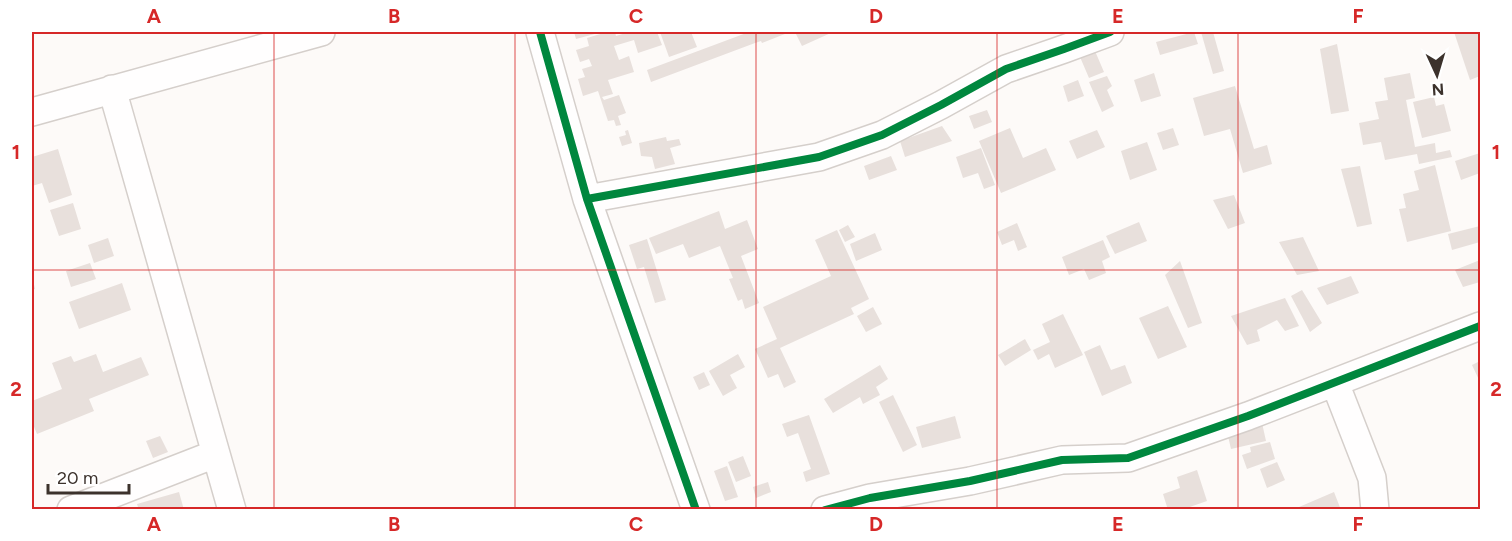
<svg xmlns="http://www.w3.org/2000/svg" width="1512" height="541" font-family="Figtree,sans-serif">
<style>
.building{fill:#e8e0dc}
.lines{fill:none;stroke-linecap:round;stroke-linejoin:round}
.street-casing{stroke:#d5cfcb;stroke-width:30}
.street{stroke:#fffefe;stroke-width:27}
.cycleway-casing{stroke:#fff;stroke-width:11}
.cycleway{stroke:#00873e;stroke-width:8}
.grid{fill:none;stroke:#d62828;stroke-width:1.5;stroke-opacity:0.55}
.neatline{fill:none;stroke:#d62828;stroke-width:2}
.grid-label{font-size:20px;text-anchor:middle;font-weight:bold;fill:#d62828}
</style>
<rect width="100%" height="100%" fill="#fdfaf8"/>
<!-- building -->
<path class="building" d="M574,32H602L576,39Z
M607,32H615L616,36L629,32H657L662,45L638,53L634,40L614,46L619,60L629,56L634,72L608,80L613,94L602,97L604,100L619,95L626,113L618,116L621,125L616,126L614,120L608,121L598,91L583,96L578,79L585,77L582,69L592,66L589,59L580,62L576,50L589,46L587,38Z
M660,32H691L697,47L669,57Z
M749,32H790L762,43L761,41L755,43L651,82L647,70Z
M795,32H833L802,46Z
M1194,32L1198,44L1160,55L1156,42Z
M1201,32H1213L1224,71L1213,74Z
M1454,32H1480V76L1470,80Z
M1337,44L1349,111L1331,114L1320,49Z
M1095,51L1104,72L1089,78L1080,57Z
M1154,73L1161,96L1141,102L1134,80Z
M1410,73L1415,98L1406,100L1415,147L1435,143L1436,153L1450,150L1452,157L1419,164L1417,154L1385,160L1381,142L1363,145L1359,123L1379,119L1375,102L1388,100L1384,78Z
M1107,76L1112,86L1107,90L1114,106L1102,112L1089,82Z
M1078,80L1084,96L1068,102L1063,86Z
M1235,86L1254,149L1267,145L1272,164L1243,173L1230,129L1204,136L1193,98Z
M1434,97L1436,106L1444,104L1451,131L1422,138L1413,102Z
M987,110L992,122L974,129L969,116Z
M942,126L952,141L905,157L900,141Z
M1010,128L1023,158L1046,148L1056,170L1001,193L979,141Z
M1173,128L1179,145L1163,150L1157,133Z
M628,130L632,143L622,146L619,137L626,135L625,131Z
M1097,130L1105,147L1077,159L1069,141Z
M666,137L667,141L679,139L681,145L670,148L675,164L655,169L652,157L641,156L639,143Z
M1147,142L1157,170L1130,180L1121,151Z
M981,148L995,185L984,189L978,173L963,178L956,157Z
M58,149L72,195L49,203L42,183L32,186V157Z
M1480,153V173L1461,180L1455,161Z
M891,156L897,170L869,180L864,166Z
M1435,165L1451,231L1407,242L1399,209L1406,208L1403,194L1419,190L1414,171Z
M1360,166L1372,224L1357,227L1341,169Z
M1234,195L1245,223L1228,229L1213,200Z
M73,203L81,229L59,236L50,210Z
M719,211L725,229L747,220L758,249L741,256L759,303L745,309L742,299L738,301L729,279L733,278L720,246L689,258L683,244L656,254L649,238Z
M1139,222L1147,241L1115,254L1106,236Z
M1017,223L1027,247L1018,251L1014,240L1002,245L997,232Z
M848,225L855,237L845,242L839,230Z
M1480,226V242L1452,250L1448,234Z
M837,230L869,299L851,308L854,314L780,348L796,382L784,388L778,374L768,378L755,349L777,339L763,307L831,276L815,240Z
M875,233L882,250L856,261L850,244Z
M1303,237L1319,271L1297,275L1279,242Z
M108,238L114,256L94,263L88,245Z
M647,239L666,300L655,303L644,267L637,269L629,245Z
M1103,240L1110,257L1102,261L1106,273L1089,280L1084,269L1069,275L1062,257Z
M1480,260V282L1463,287L1455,270Z
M1180,261L1202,323L1188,328L1165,275Z
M90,263L96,279L71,287L66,271Z
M32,276L35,289L32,290Z
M1351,276L1359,293L1327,305L1317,288Z
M122,283L131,310L79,329L69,302Z
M1302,290L1322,323L1310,332L1291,296Z
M1285,298L1299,326L1285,331L1277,320L1257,330L1260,341L1247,345L1231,316Z
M1168,306L1187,347L1158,359L1139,318Z
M873,307L882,324L866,332L857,316Z
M1063,314L1083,355L1055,368L1049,354L1038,360L1033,350L1050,342L1042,324Z
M1025,339L1031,350L1005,366L998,355Z
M1100,345L1111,370L1125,365L1132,383L1102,396L1084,352Z
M96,354L103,372L141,357L149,375L89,399L94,411L37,434L32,422V401L62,389L52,363L71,356L74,362Z
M738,354L745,367L730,375L737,388L723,396L709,371Z
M1480,361V382L1472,365Z
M880,365L888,379L876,387L880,395L863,404L860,397L833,413L824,399Z
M704,372L710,385L699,390L693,377Z
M893,395L917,445L903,452L879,402Z
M809,415L830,474L806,482L803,472L811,469L798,433L787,437L782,424Z
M955,416L961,438L922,448L916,427Z
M1262,423L1266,441L1231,449L1227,432Z
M160,436L168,452L153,458L146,441Z
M1270,442L1275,459L1247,469L1242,455L1251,452L1250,447Z
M743,456L751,476L736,482L728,462Z
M1277,462L1285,480L1267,488L1260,469Z
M727,466L738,497L725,501L714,471Z
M1197,470L1207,501L1181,510H1168L1163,494L1180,488L1177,477Z
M768,482L771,492L756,498L753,487Z
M179,492L184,510H139L137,504Z
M1334,492L1341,510H1300L1299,507Z"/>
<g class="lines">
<defs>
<path id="street" d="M540,32L587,199L696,510
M112,89L232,510
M32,112L321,32
M587,199L819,157L882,135L941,105L1006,69L1064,49L1110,32
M1335,383L1372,478L1375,510
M71,510L215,454
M825,510L870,498L970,481L1062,460L1128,458L1248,416L1480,326"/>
</defs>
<!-- street casing -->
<use href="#street" class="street-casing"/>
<!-- street -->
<use href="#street" class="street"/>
<defs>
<path id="cycleway" d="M540,32L587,199L696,510
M587,199L819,157L882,135L941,105L1006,69L1064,49L1110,32
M825,510L870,498L970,481L1062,460L1128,458L1248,416L1480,326"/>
</defs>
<!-- cycleway casing -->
<use href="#cycleway" class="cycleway-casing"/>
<!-- cycleway -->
<use href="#cycleway" class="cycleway"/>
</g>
<!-- grid -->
<path class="grid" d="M274,32V510M515,32V510M756,32V510M997,32V510M1238,32V510M32,270H1480"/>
<!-- border -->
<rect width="1512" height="541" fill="none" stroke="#ffffff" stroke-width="66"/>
<!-- north arrow -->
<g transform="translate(1437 75) rotate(176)" stroke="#ffffff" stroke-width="4.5" paint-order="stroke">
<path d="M0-4.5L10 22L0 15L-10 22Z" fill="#3c322c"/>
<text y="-9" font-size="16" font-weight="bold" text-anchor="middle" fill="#3c322c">N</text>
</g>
<!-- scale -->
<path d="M48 484v9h81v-9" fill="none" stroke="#3c322c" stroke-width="3"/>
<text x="57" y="484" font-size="18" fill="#3c322c" stroke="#ffffff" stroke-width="4.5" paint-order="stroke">20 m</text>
<rect x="33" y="33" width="1446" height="475" class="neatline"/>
<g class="grid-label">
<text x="154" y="23">A</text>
<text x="394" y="23">B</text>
<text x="636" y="23">C</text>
<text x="876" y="23">D</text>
<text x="1118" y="23">E</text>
<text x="1358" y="23">F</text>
<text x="16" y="159">1</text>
<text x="1496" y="159">1</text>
<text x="16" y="396">2</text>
<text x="1496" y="396">2</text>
<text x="154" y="531">A</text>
<text x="394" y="531">B</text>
<text x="636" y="531">C</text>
<text x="876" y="531">D</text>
<text x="1118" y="531">E</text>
<text x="1358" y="531">F</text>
</g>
</svg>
